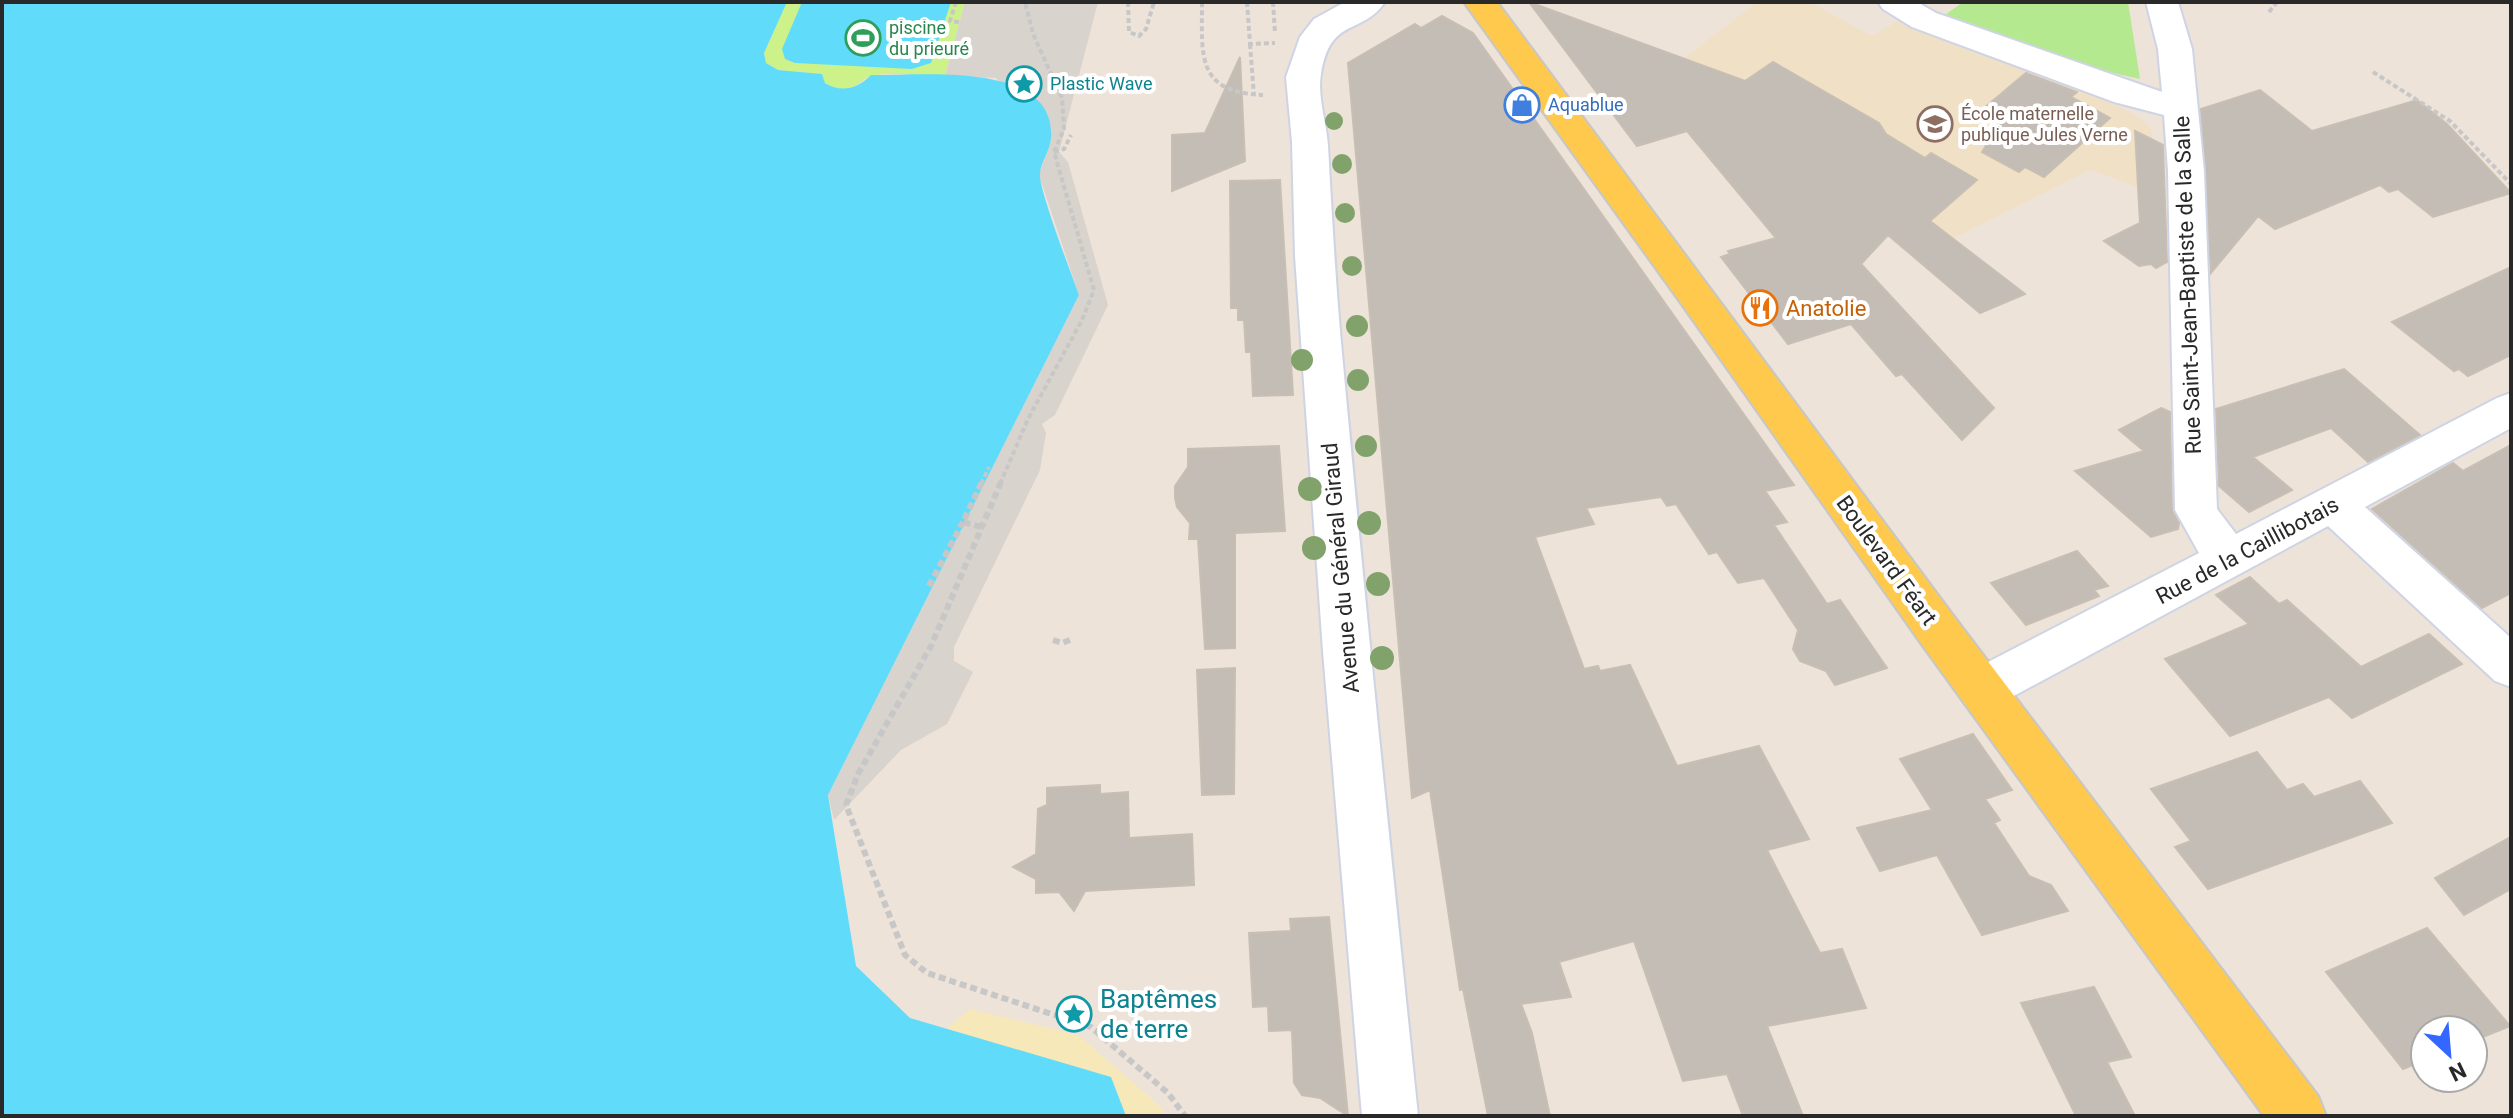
<svg xmlns="http://www.w3.org/2000/svg" width="2513" height="1118" font-family="Roboto,sans-serif">
<style>
.education{fill:#f0e0c6}
.green{fill:#b4e98f}
.sand{fill:#f6e8b8}
.pitch{fill:#cdf28a}
.plaza{fill:#d8d3cc}
.water{fill:#61dbfa}
.building{fill:#c4bdb6;stroke:#c8bfb3;stroke-width:2}
.lines{fill:none;stroke-linecap:round;stroke-linejoin:round}
.minor-casing{stroke:#ced4e4;stroke-width:4}
.major-casing{stroke:#c7c7c7;stroke-width:4}
.path-far1{stroke:#c7c7c7;stroke-width:4;stroke-dasharray:5 3;stroke-linecap:butt}
.path{stroke:#c7c7c7;stroke-width:6;stroke-dasharray:7 4;stroke-linecap:butt}
.minor{fill:#fff;fill-rule:evenodd}
.major{fill:#fec94d;fill-rule:evenodd}
.tree{fill:#82a26c}
.labels{text-anchor:middle;stroke-width:8;stroke-linejoin:round;paint-order:stroke}
.far-leisure-label{font-size:18px;fill:#27864d;stroke:#fff;text-anchor:start}
.far-culture-label{font-size:18px;fill:#0d838f;stroke:#fff;text-anchor:start}
.far-shop-label{font-size:18px;fill:#366cbe;stroke:#fff;text-anchor:start}
.far-education-label{font-size:18px;fill:#785e54;stroke:#fff;text-anchor:start}
.street-label{font-size:22px;fill:#292929;stroke:#fff}
.food-label{font-size:22px;fill:#c56008;stroke:#fff;text-anchor:start}
.near-culture-label{font-size:26px;fill:#0d838f;stroke:#fff;text-anchor:start}
</style>
<rect width="100%" height="100%" fill="#ede3d9"/>
<!-- education -->
<path class="education" d="M1757,2H1810L1872,36L1903,18L2083,87L2142,119L2151,128L2158,194L2090,170L1920,255L1649,85Z"/>
<!-- green -->
<path class="green" d="M1963,2H2128L2140,79L2077,65L1945,15Z"/>
<!-- sand -->
<path class="sand" d="M970,1009L1078,1035L1160,1106L1166,1116H854L881,1086Z"/>
<!-- pitch -->
<path class="pitch" d="M787,2H965L945,76C923,76 897,72 875,75C857,78 854,101 824,82L821,74L778,70L766,63L764,53Z"/>
<!-- plaza -->
<path class="plaza" d="M965,2H1098L1059,152L1068,162L1108,305L1055,415L1042,424L1046,433L1040,470L954,647V661L973,672L947,724L901,750L834,820L828,795L1079,295L1039,175L1051,138L996,78L945,76Z"/>
<!-- water -->
<path class="water" d="M2,2H787L764,53L766,63L778,70L822,74L825,83C841,93 858,89 871,75C921,76 1056,60 1051,138C1050,150 1041,162 1040,173C1038,188 1072,275 1079,295L828,795L856,966L910,1018L1111,1077L1126,1116H2Z
M802,2H951L931,63L912,69L795,63L785,59L782,49Z"/>
<!-- building -->
<path class="building" d="M1529,2L1745,81L1773,62L1879,123L1886,134L1925,158L1931,153L1977,180L1930,221L2025,294L1980,313L1888,235L1861,264L1994,408L1962,440L1902,374L1896,376L1851,324L1788,344L1721,257L1730,254L1728,251L1776,238L1687,131L1637,146Z
M1442,16L1473,33L1794,485L1765,491L1787,522L1774,525L1827,604L1840,600L1887,668L1835,685L1826,671L1800,661L1793,649L1798,630L1764,578L1738,583L1717,552L1709,554L1676,504L1667,506L1661,497L1586,508L1594,524L1535,537L1584,669L1598,666L1600,671L1630,665L1677,766L1759,746L1809,839L1767,850L1820,953L1842,949L1866,1008L1767,1026L1803,1116H1743L1727,1074L1683,1081L1634,941L1559,962L1571,997L1521,1004L1532,1033L1550,1116H1488L1463,989L1460,990L1430,790L1412,798L1348,63L1415,24L1421,28Z
M1240,57L1245,161L1172,191V135L1205,133Z
M2026,73L2077,92L2071,97L2110,118L2044,177L2025,167L2019,172L1982,152L2002,119L1984,108Z
M2260,90L2312,131L2417,100L2447,124L2511,193L2433,217L2398,189L2389,192L2380,185L2275,229L2258,216L2211,273L2201,109Z
M2135,131L2163,145L2167,262L2156,268L2151,264L2139,266L2104,241L2140,223Z
M1280,180L1293,395L1253,396L1251,352H1246L1244,320H1238V308H1231L1230,181Z
M2511,267V355L2468,376L2459,369L2454,371L2392,322Z
M2344,369L2420,435L2368,462L2331,428L2253,457L2292,490L2249,512L2219,486L2216,409Z
M2161,408L2170,412L2172,510L2179,523L2178,529L2151,537L2075,471L2144,451L2119,430Z
M2511,445V593L2482,608L2372,509L2453,463L2463,471Z
M1279,446L1285,531L1235,533V648L1205,649L1198,539H1189L1190,523L1177,507L1175,498V486L1188,467V449Z
M2077,551L2108,586L2094,590L2099,596L2026,625L1991,583Z
M2250,577L2279,604L2287,600L2361,667L2429,634L2462,664L2352,718L2329,697L2230,736L2165,659L2249,624L2216,595Z
M1235,668L1234,794L1202,795L1197,670Z
M1973,734L2012,790L1985,799L2000,820L1994,823L2029,876L2051,885L2068,911L1982,935L1937,855L1880,871L1857,828L1932,810L1900,759Z
M2257,752L2287,790L2303,784L2314,797L2360,781L2392,823L2208,889L2175,847L2191,841L2151,789Z
M1100,785V794L1128,792L1129,838L1192,834L1194,885L1085,891L1074,911L1059,892L1036,893V879L1013,867L1036,854L1038,809L1047,805V788Z
M2511,837V889L2464,915L2435,878Z
M1329,917L1348,1116L1320,1098L1302,1095L1294,1083L1292,1030L1269,1031L1268,1006L1253,1007L1249,933L1291,931L1290,919Z
M2427,928L2510,1026L2473,1041V1030H2425V1060L2403,1069L2326,972Z
M2094,987L2131,1057L2107,1062L2135,1116H2076L2021,1003Z"/>
<g class="lines">
<defs>
<path id="minor" d="M1345,2H1385C1362,36 1330,16 1321,74C1317,97 1327,124 1328,146C1332,219 1336,291 1343,364C1366,615 1392,865 1418,1116H1362L1323,651L1295,256L1292,142L1286,77L1300,37L1314,19Z
M1878,2H1917L1936,13L2162,92L2158,49L2146,2H2178L2192,49L2204,171L2217,509L2236,534L2497,398L2511,393V428L2365,507L2511,638V687L2495,681L2328,526L1999,704L1982,710L1965,704L1959,689L1965,674L2199,553L2175,510L2168,171L2164,115L2114,102L1912,27L1883,9Z"/>
<path id="major" d="M1464,2H1497L1955,618L2318,1096L2326,1116H2264L1923,646L1681,303Z"/>
</defs>
<!-- minor casing -->
<use href="#minor" class="minor-casing"/>
<!-- major casing -->
<use href="#major" class="major-casing"/>
<!-- path-far1 -->
<path class="path-far1" d="M956,2L950,21L959,22
M1128,2L1129,32L1139,36L1146,29L1154,2
M1202,2C1202,57 1196,92 1263,95
M1247,2L1250,44L1275,43
M1273,2L1275,33
M2269,12L2277,2
M1250,44L1254,96
M2373,72L2450,121L2511,184
M1054,152L1064,149L1071,135
M981,484L989,467
M1000,484L1028,419L1082,320L1094,290L1054,152L1064,129L1062,98L1033,34L1025,2"/>
<!-- path -->
<path class="path" d="M1001,482L931,646L858,774L846,805L905,955L927,973L1091,1027L1168,1093L1185,1116
M981,527L963,522L982,482
M929,586L963,522
M1053,640L1062,643L1070,640"/>
<!-- minor -->
<use href="#minor" class="minor"/>
<!-- major -->
<use href="#major" class="major"/>
</g>
<!-- trees -->
<g class="tree">
<circle cx="1334" cy="121" r="9"/>
<circle cx="1342" cy="164" r="10"/>
<circle cx="1345" cy="213" r="10"/>
<circle cx="1352" cy="266" r="10"/>
<circle cx="1357" cy="326" r="11"/>
<circle cx="1302" cy="360" r="11"/>
<circle cx="1358" cy="380" r="11"/>
<circle cx="1366" cy="446" r="11"/>
<circle cx="1310" cy="489" r="12"/>
<circle cx="1369" cy="523" r="12"/>
<circle cx="1314" cy="548" r="12"/>
<circle cx="1378" cy="584" r="12"/>
<circle cx="1382" cy="658" r="12"/>
</g>
<!-- icons -->
<defs>
<symbol id="stadium-ring" viewBox="-11 -11 22 22"><circle r="9.5" fill="#fff" stroke="#2e9e5b" stroke-width="1.5"/><path d="M0-5a6.5 5 0 1 0 0 10a6.5 5 0 1 0 0-10ZM-3.5-1.8h7v3.6h-7Z" fill="#2e9e5b"/></symbol>
<symbol id="sight-ring" viewBox="-11 -11 22 22"><circle r="9.5" fill="#fff" stroke="#0f9aa8" stroke-width="1.5"/><path d="M0-6L1.8-2.2L6-1.7L2.9 1.2L3.7 5.4L0 3.3L-3.7 5.4L-2.9 1.2L-6-1.7L-1.8-2.2Z" fill="#0f9aa8"/></symbol>
<symbol id="shop-ring" viewBox="-11 -11 22 22"><circle r="9.5" fill="#fff" stroke="#3f7fe0" stroke-width="1.5"/><path d="M-5-2.5h2.3a2.7 3.5 0 0 1 5.4 0H5L5.5 6h-11ZM-1.5-2.5h3a1.5 2.3 0 0 0-3 0Z" fill="#3f7fe0"/></symbol>
<symbol id="school-ring" viewBox="-11 -11 22 22"><circle r="9.5" fill="#fff" stroke="#8d6e63" stroke-width="1.5"/><path d="M0-5L7-2L0 1L-7-2ZM-4 1L0 2.5L4 1V4Q0 6-4 4Z" fill="#8d6e63"/></symbol>
<symbol id="restaurant-ring" viewBox="-11 -11 22 22"><circle r="9.5" fill="#fff" stroke="#e8710a" stroke-width="1.5"/><path d="M-5-6h1v4h1v-4h1v4h1v-4h1v5L-1.5 .5V6h-2V.5L-5-1ZM5-6V6H3V1.5H1.5Q1.5-4 5-6Z" fill="#e8710a"/></symbol>
</defs>
<g fill-rule="evenodd">
<use href="#stadium-ring" x="843" y="18" width="40" height="40"/>
<use href="#sight-ring" x="1004" y="64" width="40" height="40"/>
<use href="#shop-ring" x="1502" y="85" width="40" height="40"/>
<use href="#school-ring" x="1915" y="104" width="40" height="40"/>
<use href="#restaurant-ring" x="1740" y="288" width="40" height="40"/>
<use href="#sight-ring" x="1054" y="994" width="40" height="40"/>
</g>
<g class="labels">
<!-- far-leisure labels -->
<g class="far-leisure-label">
<text x="889" y="34">piscine<tspan x="889" dy="21">du prieuré</tspan></text>
</g>
<!-- far-culture labels -->
<g class="far-culture-label">
<text x="1050" y="90">Plastic Wave</text>
</g>
<!-- far-shop labels -->
<g class="far-shop-label">
<text x="1548" y="111">Aquablue</text>
</g>
<!-- far-education labels -->
<g class="far-education-label">
<text x="1961" y="120">École maternelle<tspan x="1961" dy="21">publique Jules Verne</tspan></text>
</g>
<!-- street labels -->
<g class="street-label">
<text transform="translate(2187 285) rotate(-92)" y="8">Rue Saint-Jean-Baptiste de la Salle</text>
<text transform="translate(2247 550) rotate(-28)" y="8">Rue de la Caillibotais</text>
<text transform="translate(1887 560) rotate(54)" y="8">Boulevard Féart</text>
<text transform="translate(1340 568) rotate(-95)" y="8">Avenue du Général Giraud</text>
</g>
<!-- food labels -->
<g class="food-label">
<text x="1786" y="316">Anatolie</text>
</g>
<!-- near-culture labels -->
<g class="near-culture-label">
<text x="1100" y="1008">Baptêmes<tspan x="1100" dy="30">de terre</tspan></text>
</g>
</g>
<!-- border -->
<rect width="2513" height="1118" fill="none" stroke="#292929" stroke-width="8"/>
<!-- north arrow -->
<g transform="translate(2449 1054) rotate(154)"><circle r="38" fill="#ffffff" stroke="#a9a9a9" stroke-width="2"/>
<path d="M0-6L14 30L0 20L-14 30Z" fill="#3467ff"/>
<text y="-12" font-size="22" font-weight="bold" text-anchor="middle" fill="#292929">N</text>
</g>
</svg>
